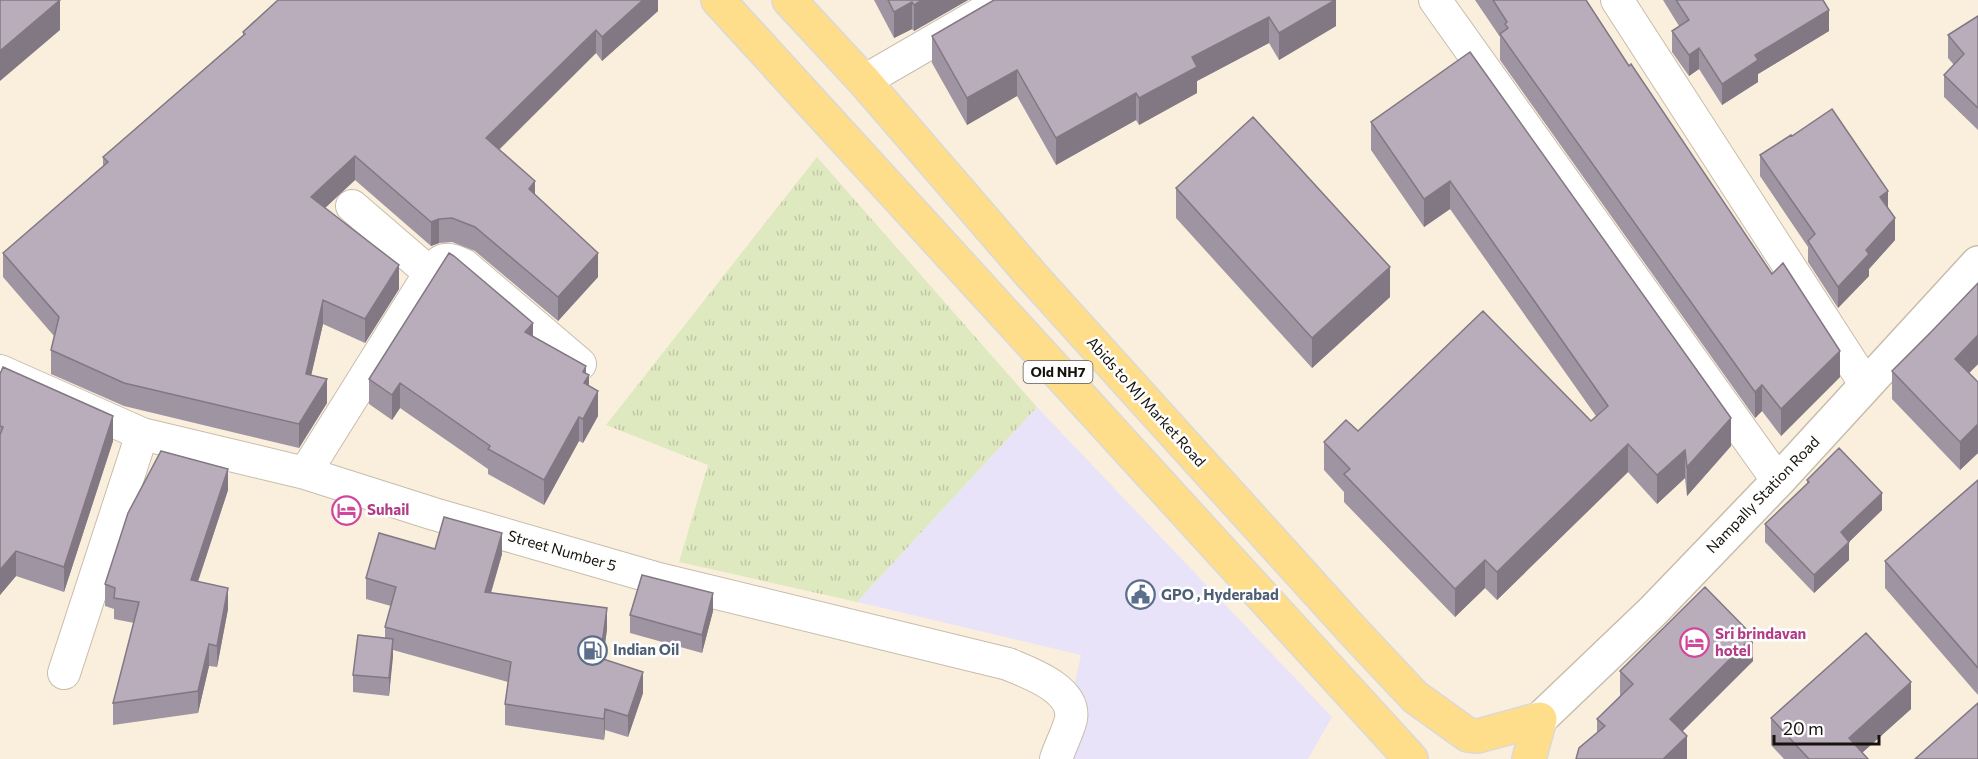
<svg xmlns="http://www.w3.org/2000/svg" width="1978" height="759" font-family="Commissioner,sans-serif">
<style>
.commercial{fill:#e8e3f9}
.grass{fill:url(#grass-tufts)}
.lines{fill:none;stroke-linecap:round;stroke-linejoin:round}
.minor-casing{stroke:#c8bdac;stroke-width:34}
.secondary-casing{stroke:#c8bdac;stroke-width:36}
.primary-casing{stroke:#dad9d8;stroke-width:36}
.minor{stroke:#fff;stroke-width:32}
.secondary{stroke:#fff;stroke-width:33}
.primary{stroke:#fede8b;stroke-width:33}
.wall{fill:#9f94a1}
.shaded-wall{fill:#827883}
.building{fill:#b9acbb;stroke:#827883;stroke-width:1.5}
.labels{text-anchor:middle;stroke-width:5;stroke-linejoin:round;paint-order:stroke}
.shield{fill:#fefefe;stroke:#5c5a55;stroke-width:1.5}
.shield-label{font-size:14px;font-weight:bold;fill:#16130c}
.street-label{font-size:15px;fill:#16130c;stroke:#fefefe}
.hotel-label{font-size:15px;font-weight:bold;fill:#b23c85;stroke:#fefefe;text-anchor:start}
.service-label{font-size:15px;font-weight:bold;fill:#4e5e75;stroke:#fefefe;text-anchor:start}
</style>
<defs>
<pattern id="grass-tufts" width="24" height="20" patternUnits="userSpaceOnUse" patternTransform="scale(1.5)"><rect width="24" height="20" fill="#dfe9c0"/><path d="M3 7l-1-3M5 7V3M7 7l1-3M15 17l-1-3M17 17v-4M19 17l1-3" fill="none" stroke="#bfc7a4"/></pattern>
</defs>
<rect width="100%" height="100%" fill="#faefdd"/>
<!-- commercial -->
<path class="commercial" d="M1037,407L1332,717L1308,759H1057L1081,655L857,602Z"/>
<!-- grass -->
<path class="grass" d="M817,157L1037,407L857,602L679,562L708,465L606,425Z"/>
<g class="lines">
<defs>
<path id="minor" d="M1435,0L1778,481
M1617,0L1866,385
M864,81L1004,0
M352,206L430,273
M0,371L142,434L305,473L434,514L659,579L1008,664C1029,673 1076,689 1071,719C1068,732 1060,746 1056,759
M305,473L430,273C442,257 446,257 464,265L580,364
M64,673L142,434"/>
<path id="secondary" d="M1540,719L1653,611L1778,481L1978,263"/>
<path id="primary" d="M718,0L1411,759
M789,0L864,81L1033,277L1354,632L1415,697L1468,735L1478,736L1540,719L1529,759"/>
</defs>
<!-- minor casing -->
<use href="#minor" class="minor-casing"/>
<!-- secondary casing -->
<use href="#secondary" class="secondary-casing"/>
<!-- primary casing -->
<use href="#primary" class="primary-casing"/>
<!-- minor -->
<use href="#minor" class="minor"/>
<!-- secondary -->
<use href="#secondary" class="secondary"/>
<!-- primary -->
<use href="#primary" class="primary"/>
</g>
<!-- wall -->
<path class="wall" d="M658,0V11L602,61L596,53L499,150L535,194L598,277L558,321L475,251L452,242L439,243L431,246L355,180L325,208L399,289L365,343L323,324L311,375L327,403L299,448L124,406L51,374V350L54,336L3,277V253L103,166V157L243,35V32Z
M874,0H968L914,31L912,29L894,38Z
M1336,0V26L1279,60L1269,43L1197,81V93L1139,125L1136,120L1056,165L1017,96L967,125L932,63V36Z
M1475,0H1586L1629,66L1840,377L1781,436L1762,411L1755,418L1500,60V37Z
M1663,0H1823L1829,31L1758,74V82L1722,105L1699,69L1689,76L1672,52V31L1679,26Z
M1978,16V130L1944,97V75L1954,65L1948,58V35Z
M1470,52L1731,446L1687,496L1685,478L1657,504L1628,472L1497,600L1485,588L1455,617L1344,502V492L1324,470V442L1358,431L1591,421L1596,416L1450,209L1424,227L1371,150V122Z
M1792,136L1888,208L1895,240L1869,269V276L1838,308L1808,262V247L1760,176V155Z
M1176,188L1390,297L1312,368L1176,218Z
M1978,283V364L1969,373L1978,382V453L1960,470L1892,399V371L1932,331Z
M533,336L586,374L589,386L598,416L583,443L579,441L544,505L488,474V469L400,408L392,420L369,404V379Z
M0,374L113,441L64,592L16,576L0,595Z
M1807,480L1882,510L1849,542V560L1814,593L1765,542V524L1807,485Z
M1978,480V695L1885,588V561Z
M228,490L198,582L228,609L217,667L209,666L198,713L113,725V703L134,623L114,619V609L105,606V584Z
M435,549L502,554L491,593L607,629L603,659L643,693L628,737L605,730L604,740L505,725V704L508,682L393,650L389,696L353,692V675L385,638V627L391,606L366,599V578Z
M713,611L702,653L630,633V615Z
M1753,661L1682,731L1687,759L1597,732V719L1620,696V671Z
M1911,709L1862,753L1868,759H1784L1771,745V718Z"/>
<!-- shaded-wall -->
<path class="shaded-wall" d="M60,0V30L0,81V51Z
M643,0H658V11L602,61V37Z
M922,0H968L914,31V5Z
M1335,0H1336V26L1279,60V33Z
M912,2V29L894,38V12Z
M1829,10V31L1758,74V82L1722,105V84L1755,55Z
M1269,17V43L1197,81V93L1139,125V98L1192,57Z
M596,30V53L486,162V138Z
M1699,48V69L1689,76V55Z
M1017,70V96L967,125V98Z
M1136,93V120L1056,165V138Z
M355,156V180L311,221V197Z
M535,181V205L529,189Z
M1450,181V209L1424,227V199Z
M1888,191V212L1880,197Z
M1895,218V240L1869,269V276L1838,308V287L1866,250Z
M439,219V243L431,246V222Z
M598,253V277L558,321V297Z
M399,265V289L365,343V319Z
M1390,267V297L1312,368V338Z
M323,300V324L306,398V374Z
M533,323V348L525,332Z
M1978,335V364L1955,387V359Z
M1840,351V377L1781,436V409Z
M586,366V380L589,375V400L584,408L583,372Z
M327,379V403L299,448V424Z
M400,383V408L392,420V395Z
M1762,385V411L1755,418V392Z
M598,391V416L583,443V419Z
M113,416V441L64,592V567Z
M579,417V441L544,505V480Z
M1731,418V446L1687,496V467Z
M1978,424V453L1960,470V442Z
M1628,444V472L1497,600V572Z
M1685,450V478L1657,504V475Z
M228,469V490L191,602V580Z
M1882,493V510L1849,542V560L1814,593V575L1841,532Z
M502,533V554L485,613V592Z
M16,551V576L0,595V570Z
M1485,560V588L1455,617V589Z
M228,588V609L217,667V646Z
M713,593V611L702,653V635Z
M607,608V629L600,680V658Z
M1753,636V661L1670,744V719Z
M393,639V657L389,696V678Z
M209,644V666L198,713V691Z
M643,672V693L628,737V716Z
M1911,682V709L1855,759L1849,738Z
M605,709V730L604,740V719Z
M1687,736V759H1663Z"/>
<!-- building -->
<path class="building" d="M0,0H60L0,51Z
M278,0H643L602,37L596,30L486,138L535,181L529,189L598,253L558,297L475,227L452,218L439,219L431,222L355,156L311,197L399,265L365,319L323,300L306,374L327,379L299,424L124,383L51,350L59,317L3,253L108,162L103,157L245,34L243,32Z
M888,0H922L914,5L912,2L894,12Z
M994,0H1335L1279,33L1269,17L1192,57L1197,67L1139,98L1136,93L1056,138L1017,70L967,98L932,36Z
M1493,0H1586L1629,66L1631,64L1772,274L1783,263L1840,351L1781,409L1762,385L1755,392L1500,34L1508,28L1505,24L1507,22Z
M1676,0H1823L1829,10L1755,55L1758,60L1722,84L1699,48L1689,55L1672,31L1689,20Z
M1978,16V108L1944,75L1964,54L1948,35Z
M1470,52L1731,418L1687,467L1685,450L1657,475L1628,444L1497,572L1485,560L1455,589L1344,474L1350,469L1324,442L1346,420L1358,431L1483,311L1591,421L1608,406L1450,181L1424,199L1371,122Z
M1832,109L1888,191L1880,197L1895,218L1866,250L1869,254L1838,287L1808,241L1815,234L1760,155L1791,135L1792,136Z
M1253,117L1390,267L1312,338L1176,188Z
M449,253L454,256L533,323L525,332L586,366L583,372L589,375L584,383L598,391L583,419L579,417L544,480L488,449L490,446L400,383L392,395L369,379Z
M1978,283V335L1955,359L1978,382V424L1960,442L1892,371L1932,331Z
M3,367L113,416L64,567L16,551L0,570V435L3,427L0,426V374Z
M1839,448L1882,493L1841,532L1849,542L1814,575L1765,524L1809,482L1807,480Z
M161,451L228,469L191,580L228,588L217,646L209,644L198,691L113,703L139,602L114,598L115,588L105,584L128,513Z
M1978,480V668L1885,561Z
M444,517L502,533L485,592L607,608L600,658L643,672L628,716L605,709L604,719L505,704L511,662L385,627L396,587L366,578L379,533L435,549Z
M642,575L713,593L702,635L630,615Z
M1705,587L1753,636L1670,719L1687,736L1663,759H1576L1579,748L1605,726L1597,719L1633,684L1620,671Z
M1866,633L1911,682L1849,738L1868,759H1809L1771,718Z
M358,635L393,639L389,678L353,675Z
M1978,703V759H1915Z"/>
<!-- icons -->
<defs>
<symbol id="hotel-ring" viewBox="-11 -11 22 22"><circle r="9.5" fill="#fefefe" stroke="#d1479c" stroke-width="1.5"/><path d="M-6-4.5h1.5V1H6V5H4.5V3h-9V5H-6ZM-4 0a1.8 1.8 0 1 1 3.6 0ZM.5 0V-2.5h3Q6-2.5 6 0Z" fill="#d1479c"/></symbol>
<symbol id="civic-ring" viewBox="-11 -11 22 22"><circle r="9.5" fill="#fefefe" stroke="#5c6f8a" stroke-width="1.5"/><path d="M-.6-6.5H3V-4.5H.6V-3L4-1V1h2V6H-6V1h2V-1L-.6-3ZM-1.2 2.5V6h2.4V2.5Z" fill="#5c6f8a"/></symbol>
<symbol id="fuel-ring" viewBox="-11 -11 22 22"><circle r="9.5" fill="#fefefe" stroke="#5c6f8a" stroke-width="1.5"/><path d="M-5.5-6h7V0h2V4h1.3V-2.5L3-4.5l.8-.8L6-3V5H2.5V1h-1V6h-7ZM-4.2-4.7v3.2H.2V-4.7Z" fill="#5c6f8a"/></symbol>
</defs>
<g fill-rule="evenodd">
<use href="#hotel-ring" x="330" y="494" width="33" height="33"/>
<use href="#civic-ring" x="1124" y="578" width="33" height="33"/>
<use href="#hotel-ring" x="1678" y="626" width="33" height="33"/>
<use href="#fuel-ring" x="576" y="634" width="33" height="33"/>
</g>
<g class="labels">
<!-- shield labels -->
<rect class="shield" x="1023.5" y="361" width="69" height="22" rx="4.5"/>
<g class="shield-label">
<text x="1058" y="377">Old NH7</text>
</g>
<!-- street labels -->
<g class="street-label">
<text transform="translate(1146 402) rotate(48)" y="5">Abids to MJ Market Road</text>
<text transform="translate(1763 495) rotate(-46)" y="5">Nampally Station Road</text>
<text transform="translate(562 551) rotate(16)" y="5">Street Number 5</text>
</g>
<!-- hotel labels -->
<g class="hotel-label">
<text x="367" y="515">Suhail</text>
<text x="1715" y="639">Sri brindavan<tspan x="1715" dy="17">hotel</tspan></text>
</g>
<!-- service labels -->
<g class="service-label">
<text x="1161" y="600">GPO , Hyderabad</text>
<text x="613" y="655">Indian Oil</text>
</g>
</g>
<!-- scale -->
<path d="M1774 735v9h105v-9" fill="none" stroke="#16130c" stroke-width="3"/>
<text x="1783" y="735" font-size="18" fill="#16130c" stroke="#fefefe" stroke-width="4.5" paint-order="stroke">20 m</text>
</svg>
